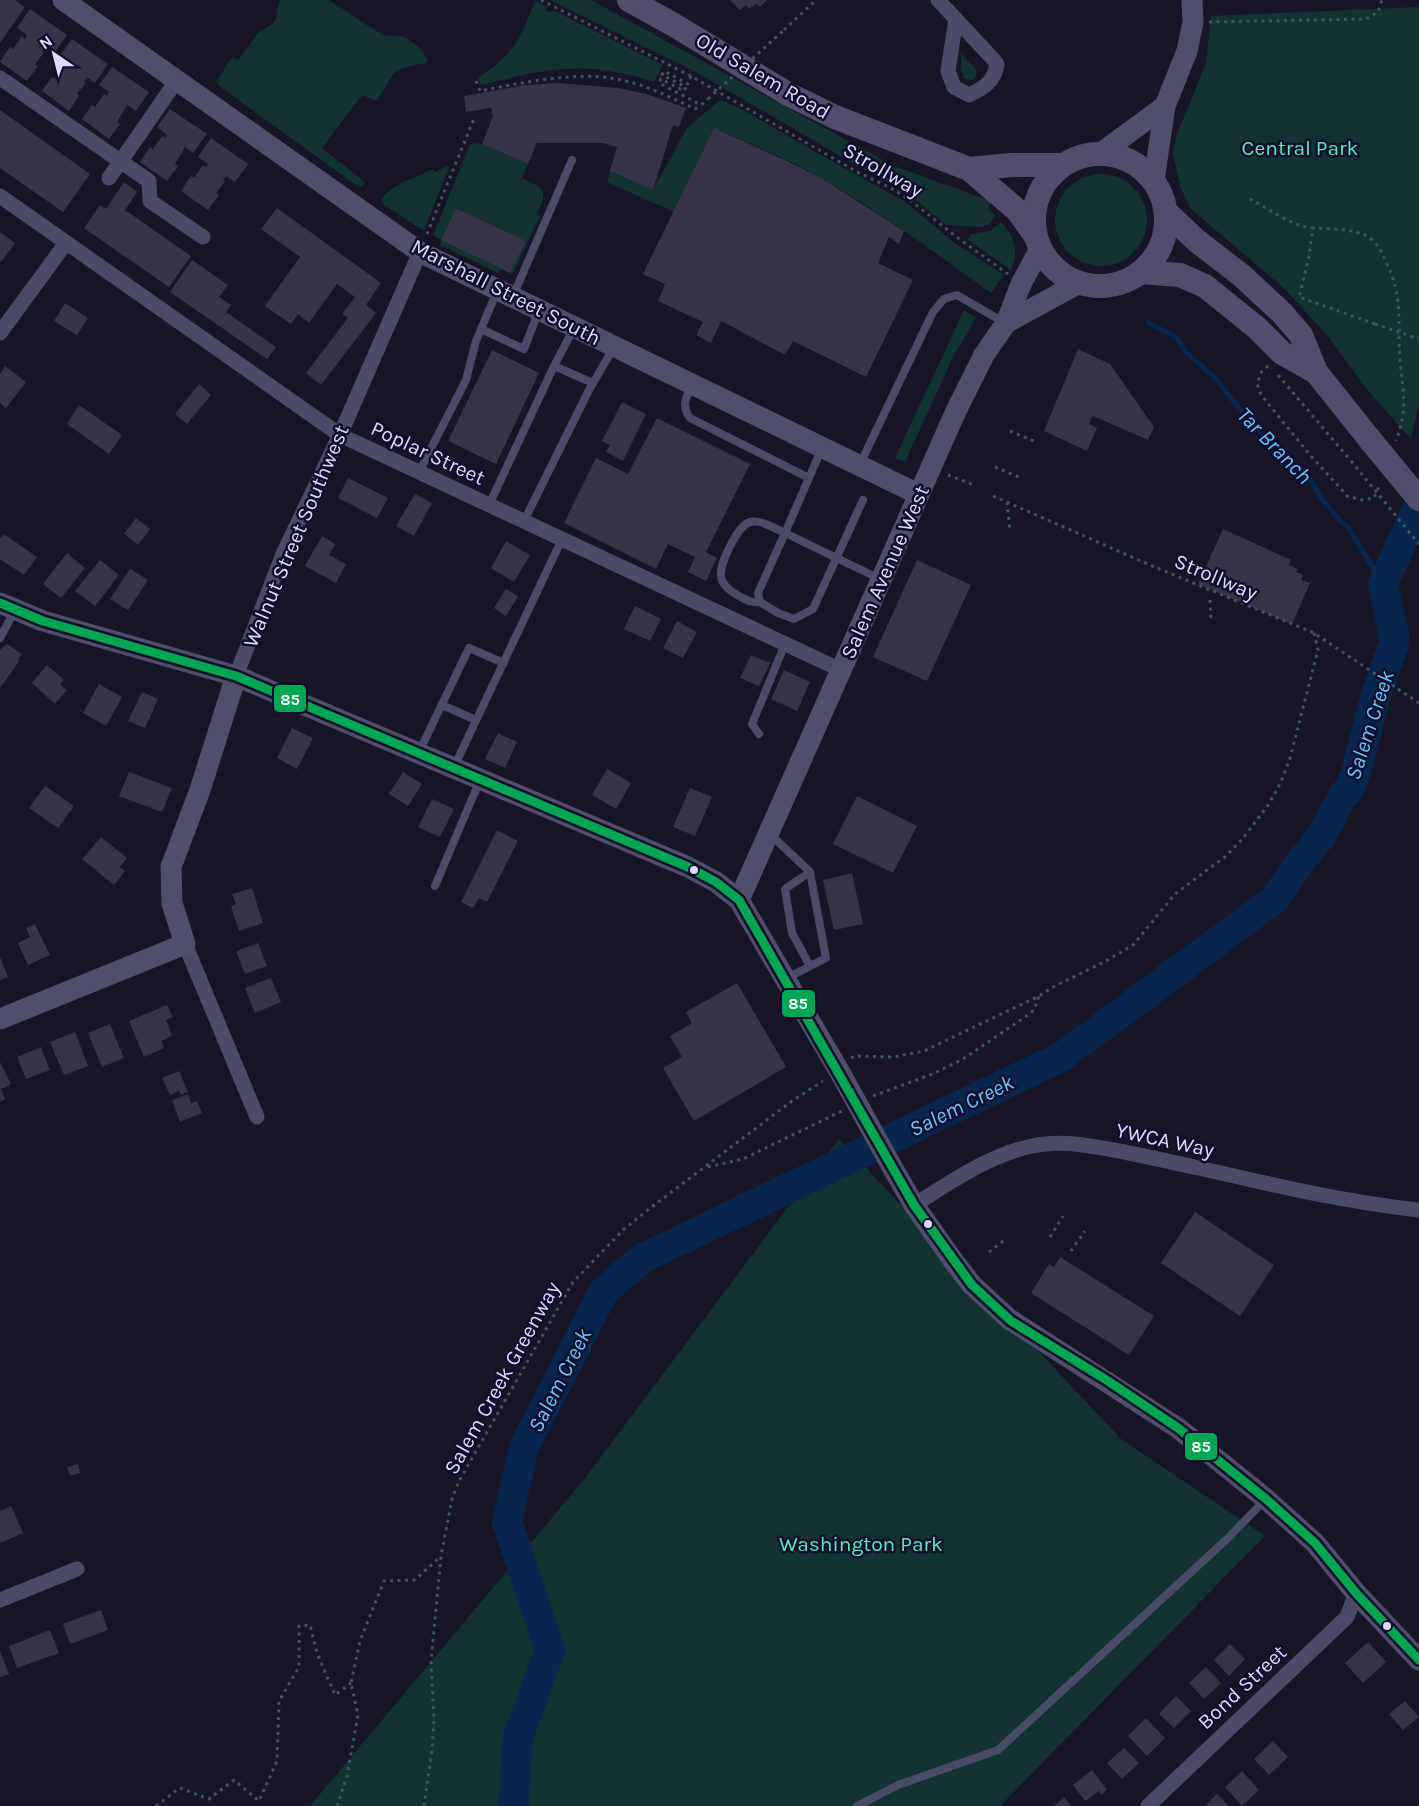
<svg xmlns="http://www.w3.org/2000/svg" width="1419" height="1806" font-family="Karla,sans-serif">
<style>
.green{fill:#123331}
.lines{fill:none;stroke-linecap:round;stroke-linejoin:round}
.stream{stroke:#09274e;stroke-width:5}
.river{stroke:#09274e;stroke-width:30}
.building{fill:#363447}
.path{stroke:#425362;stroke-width:3;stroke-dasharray:3 4.5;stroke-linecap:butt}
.lane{stroke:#4a4b67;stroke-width:8}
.street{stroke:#4a4b67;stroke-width:15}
.secondary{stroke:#4f4f6c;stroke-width:21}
.primary{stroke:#544c6c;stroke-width:24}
.path-bridge{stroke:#425362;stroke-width:3;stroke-dasharray:3 4.5;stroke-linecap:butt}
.secondary-bridge{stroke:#4f4f6c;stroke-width:21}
.primary-bridge{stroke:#544c6c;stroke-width:24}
.bus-1-casing{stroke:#120f2d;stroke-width:14}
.bus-1{stroke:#00a651;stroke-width:9}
.bus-dot{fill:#dcdaff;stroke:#120f2d;stroke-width:2}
.labels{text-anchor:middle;stroke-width:5;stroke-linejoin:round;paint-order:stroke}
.street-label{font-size:21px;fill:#dcdaff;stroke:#120f2d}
.park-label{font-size:21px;fill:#5beabc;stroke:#120f2d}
.water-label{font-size:22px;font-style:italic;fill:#68c5ff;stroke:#120f2d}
.line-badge{stroke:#120f2d;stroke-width:2}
.badge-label{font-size:16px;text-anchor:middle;font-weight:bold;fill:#fff}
</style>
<rect width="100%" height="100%" fill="#181626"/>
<!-- green -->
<path class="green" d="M281,0H329L382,35L405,37L420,48L428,60L426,63C389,69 395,72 377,101L362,95L322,148L365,182L362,187L357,186L219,86L216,82L233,56L238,60L258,33L271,25L276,19L278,5Z
M550,0H591L894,166L991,201L988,209L995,216L988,225L981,227L946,225L909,194L896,186L859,167L698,73Z
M535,1L548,7L546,10L551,12L553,10L663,65L654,82C586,60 548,68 481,85L478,78C515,54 519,40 535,1Z
M1419,7V404L1411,439L1369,392L1327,335L1285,289L1191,209L1181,189L1173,153L1177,134L1206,63L1211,16Z
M961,53L977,71L975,78L972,80L964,79L961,69Z
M720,100L743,110L849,171L904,201L956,244L1004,275L991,293C936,253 881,213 823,179C788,159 751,144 714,128L674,212L607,182L610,171L653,190L687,128Z
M475,143L482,144L528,164L522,178C545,188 548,191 537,214L540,216L514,271L508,277L525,241L457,208L441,240L433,235L470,145Z
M450,165L424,231L384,205L381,200C391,184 417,177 433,169L435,172Z
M1055 220a46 46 0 1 1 92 0a46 46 0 1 1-92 0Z
M1001,222C1015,237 1019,251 1011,270L968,240L971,234L990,231Z
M442,240L501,269L498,273L440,245Z
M964,310L976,318L954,355L905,462L895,458Z
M839,1139L1121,1439L1265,1536L1000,1806H310L586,1477Z"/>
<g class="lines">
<!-- stream -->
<path class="stream" d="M1149,323L1176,337L1186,352L1214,377L1254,427L1293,460L1303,474L1313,483L1322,499L1341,522L1347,526L1383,584"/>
<!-- river -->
<path class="river" d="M514,1806L517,1740L550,1650L507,1522L524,1447L604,1291L643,1258L1061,1057L1275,899L1304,856C1312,851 1313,842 1321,837L1343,795L1348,791L1354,779L1376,695L1395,640L1383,584L1419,505"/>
</g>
<!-- building -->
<path class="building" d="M0,0H15L25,7L0,43Z
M730,0H767L760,7L757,4L749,9L746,5L740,10Z
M30,9L67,35L54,53L45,47L42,51L44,52L35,65L38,66L27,81L0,62L10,47L13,49L22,36L25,39L27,35L17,28Z
M72,39L108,64L95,83L87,77L84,81L86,82L77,94L79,96L69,111L42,91L52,77L55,79L63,66L67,68L69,64L59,57Z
M112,67L149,92L136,111L127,105L117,122L120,124L109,139L82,119L92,105L95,107L104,94L107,96L109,92L99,85Z
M558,83L618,88L647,94L686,108L679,127L673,125L653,190L610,171L617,147L603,143H537L528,164L482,144L493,116L491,108L466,112L464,96L526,85Z
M170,109L207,134L193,153L185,147L175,164L178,166L167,181L140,162L150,147L153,149L162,136L165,138L167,135L157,127Z
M0,110L90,174L63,212L0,168Z
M714,128L787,161L823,179L904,231L899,244L889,237L878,263L913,280L866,377L793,341L785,355L721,321L711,343L696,335L703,322L658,301L665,284L643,274Z
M211,138L248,164L235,182L226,176L223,180L225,181L216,193L219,195L208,210L181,191L191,176L194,178L203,165L206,167L208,164L198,157Z
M124,182L137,192L125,210L191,256L169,287L84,228L100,205L106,209Z
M277,208L381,283L366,305L376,313L321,385L306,373L348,318L342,314L355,297L337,284L309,323L298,314L291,324L265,306L300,257L261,229Z
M456,208L526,241L510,273L441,240Z
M0,232L15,243L0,263Z
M192,260L228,285L219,297L231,305L226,312L276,347L267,359L170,292Z
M65,303L88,318L77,335L54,321Z
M1078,349L1110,364L1154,427L1148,440L1093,416L1089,424L1097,428L1087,451L1044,431Z
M492,350L539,373L496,464L448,441Z
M5,366L26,382L6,408L0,403V374Z
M199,384L211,395L187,424L175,414Z
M622,402L646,414L623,461L606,452L610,445L602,441Z
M79,405L122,435L109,454L67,424Z
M657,418L750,464L706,552L717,558L706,581L688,572L695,557L668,544L656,569L564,523L596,458L628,474Z
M348,478L388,498L377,518L338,498Z
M415,494L432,503L414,536L396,526Z
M136,518L150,529L138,545L124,534Z
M1223,529L1291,560L1289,565L1298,569L1296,572L1303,575L1301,580L1310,583L1292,624L1198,584Z
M4,534L37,557L24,575L0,559V539Z
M322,536L335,544L329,555L346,564L336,583L305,566Z
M506,541L530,555L514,582L491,568Z
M67,553L85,568L61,598L43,584Z
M100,560L119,575L95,606L75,591Z
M917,560L971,585L927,681L873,657Z
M130,569L148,580L128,610L110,599Z
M506,589L518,596L506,616L494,608Z
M635,606L661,619L650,641L624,629Z
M677,621L697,632L683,658L663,648Z
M7,644L22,654L18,659L20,660L0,688V650Z
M751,655L770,663L759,686L740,678Z
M47,665L64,680L60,684L67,690L55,704L32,683Z
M784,670L810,682L797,711L771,699Z
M99,684L122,697L106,726L83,713Z
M142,692L158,699L145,728L128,721Z
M292,728L313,738L297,769L277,758Z
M498,733L517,742L505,768L485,759Z
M607,769L631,783L616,809L592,795Z
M129,772L172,788L162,812L119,796Z
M403,772L422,784L408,806L389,794Z
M45,786L74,806L58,828L29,808Z
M690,788L712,797L695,836L673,827Z
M857,796L917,826L893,873L833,844Z
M432,799L454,809L440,837L418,827Z
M497,830L518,841L487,902L479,898L473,908L461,902Z
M101,837L127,858L120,867L125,871L114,885L82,859Z
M852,873L863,924L834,930L823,880Z
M252,888L263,923L239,931L231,906L236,904L232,894Z
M35,924L50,955L28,965L18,943L30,937L26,928Z
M258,943L267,966L245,974L236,951Z
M0,957L8,977L0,980Z
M271,978L281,1002L255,1013L245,988Z
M737,983L786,1067L694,1121L663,1068L682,1057L670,1036L692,1023L686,1012Z
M167,1005L173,1017L166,1020L172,1036L161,1041L164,1048L144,1057L129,1021Z
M110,1024L124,1058L102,1067L88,1033Z
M75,1032L88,1066L64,1075L50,1042Z
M41,1047L50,1070L26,1079L17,1057Z
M0,1062L11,1084L1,1089L5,1099L0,1102Z
M179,1071L188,1092L181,1095L179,1091L170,1095L162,1078Z
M188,1094L191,1103L197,1101L202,1113L180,1122L172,1100Z
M1195,1212L1274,1265L1240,1316L1161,1263Z
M1060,1257L1154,1316L1129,1355L1031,1293L1049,1264L1054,1267Z
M78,1464L80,1473L70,1476L67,1467Z
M11,1506L23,1533L0,1543V1511Z
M101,1610L108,1630L70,1644L63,1624Z
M50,1630L59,1653L17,1668L9,1646Z
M1368,1642L1386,1662L1363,1683L1345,1663Z
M1230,1644L1245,1659L1229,1676L1214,1660Z
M0,1651L9,1674L0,1677Z
M1206,1667L1221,1683L1204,1699L1189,1683Z
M1176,1696L1191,1711L1174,1728L1159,1714Z
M1405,1701L1419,1717L1403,1730L1389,1714Z
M1146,1718L1165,1738L1147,1756L1128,1736Z
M1273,1741L1288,1757L1269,1775L1254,1759Z
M1124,1748L1139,1763L1122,1779L1107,1763Z
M1092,1770L1107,1790L1101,1795L1099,1791L1085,1801L1073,1785Z
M1242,1771L1259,1790L1242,1806L1225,1787Z
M1217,1794L1229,1806H1205Z
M1064,1797L1071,1806H1054Z"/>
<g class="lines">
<!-- path -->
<path class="path" d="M541,0L691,76L857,172L891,188L911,201L958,238L1008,274
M1209,22L1366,19L1378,12L1382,0
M784,30L816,0
M691,76L688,84L664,71L662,75L686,87L684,91L661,79L659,83L701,105L708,99
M476,81L480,91C520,83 577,71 617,79C644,84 670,97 695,109L701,105
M1250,199C1269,209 1291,226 1313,228
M427,234L475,116
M1375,324L1299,297L1308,261L1313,228C1331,229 1357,228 1371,239C1379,245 1382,253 1386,262C1404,298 1397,322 1400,360C1403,392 1408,410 1396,441
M1268,366L1262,371L1257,383L1261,395L1310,455L1342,490L1347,496L1362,500L1374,498L1380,484
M1278,375L1351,461
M1010,431L1034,441
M995,467L1019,477
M948,475L974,485
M993,496L1150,565L1314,633L1419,703
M1007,502L1010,532
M1210,600L1211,621
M851,1058L855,1056L894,1057L924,1051L1039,996L1053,987L1106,961L1133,945L1175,894L1226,856L1244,837L1269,804L1281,782L1290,758L1318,650L1314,633
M873,1096L935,1073L963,1059L1028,1015L1034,1010L1039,996
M708,1167L743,1159L842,1111
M1050,1237L1063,1216
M1071,1251L1085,1231
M989,1252L1006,1239
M156,1806L180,1788L209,1799L234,1780L259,1801L277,1761L279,1701L299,1667V1626L310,1625L317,1653L335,1695L351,1683
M337,1806L347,1776L358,1715L351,1683L360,1641L384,1581L415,1580L440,1557
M424,1806L432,1750L434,1720L431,1661L441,1556L452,1499L459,1481L573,1282L623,1230L649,1209L792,1101L823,1081"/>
<!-- lane -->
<path class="lane" d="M513,296L572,160
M481,329L524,349L539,310
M554,366L574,328
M691,385C686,399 681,405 690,418L809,478
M822,448L785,533L880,579
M860,464L933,312L944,299L957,295L1005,323
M419,472L466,380L476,341L497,291
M489,505L554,366L593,383
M524,521L589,390L614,347
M760,602C751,603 747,600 739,596C731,591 722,586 721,576C719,564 738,525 750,522C761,519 775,529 785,533L758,593L760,602L778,613L794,619L813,609L863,500
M0,638L15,610
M442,705L476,720
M759,734L752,724L785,644
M419,752L469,648L504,663
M454,767L562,539
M770,834L810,872L826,958L787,978
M435,886L480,780
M810,966L792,933L785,889L810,872
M857,1806L898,1785L998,1750L1227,1539L1265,1500"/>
<!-- street -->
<path class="street" d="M938,0L993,59L997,64C995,81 984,88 969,95L954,87L948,71L956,19
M0,78L149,181L150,201L203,237
M109,178L177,80
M0,196L340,435L841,670
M0,333L66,243
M236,676L283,554L340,435L420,252
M185,944L257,1117
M914,1205C951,1182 989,1155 1032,1146C1060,1140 1086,1145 1114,1150C1150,1157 1185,1165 1221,1173C1286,1188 1353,1203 1419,1210
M0,1600L77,1569
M1148,1806L1347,1617L1356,1593"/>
<!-- secondary -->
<path class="secondary" d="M63,0L420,252L918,494
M1101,153L1165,106
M1154,180L1165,106L1187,51L1193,22L1192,0
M1006,323L1079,283
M0,603L43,621L236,676L688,867L716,882L739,900L842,1076
M739,900L956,411L984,355L1006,323L1021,284L1040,249
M0,1019L185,944L172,903L171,867L200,790L236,676
M891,1165L914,1205L952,1259L972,1285L1009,1319L1178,1428L1266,1499L1315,1543L1356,1593L1419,1660"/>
<!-- primary -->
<path class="primary" d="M629,0L674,25L788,94L835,117L969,169L1018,211L1035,235
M1034 220a66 66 0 1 1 132 0a66 66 0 1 1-132 0Z
M969,169L1011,165H1062
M1166,212L1197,241L1241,275L1282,313L1301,335L1316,372L1371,441
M1141,272L1180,275L1205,286L1257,328L1282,353L1316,372"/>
<!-- path-bridge -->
<path class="path-bridge" d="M708,99L784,30
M1375,324L1419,339
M1351,461L1419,544"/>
<!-- secondary-bridge -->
<path class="secondary-bridge" d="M842,1076L891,1165"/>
<!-- primary-bridge -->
<path class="primary-bridge" d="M1371,441L1419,499"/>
<defs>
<path id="bus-1" d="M0,603L43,621L236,676L688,867L716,882L739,900L914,1205L972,1285L1011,1321L1108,1381L1178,1428L1266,1499L1315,1543L1356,1593L1419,1660"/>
</defs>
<!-- bus-1 casing -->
<use href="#bus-1" class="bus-1-casing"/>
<!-- bus-1 -->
<use href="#bus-1" class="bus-1"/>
</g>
<!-- markers -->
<g class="bus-dot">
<circle cx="694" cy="870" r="5"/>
<circle cx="928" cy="1224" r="5"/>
<circle cx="1387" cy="1626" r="5"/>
</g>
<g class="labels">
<!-- street labels -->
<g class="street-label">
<text transform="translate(763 76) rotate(30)" y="7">Old Salem Road</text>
<text transform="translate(883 170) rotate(30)" y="7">Strollway</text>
<text transform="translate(506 292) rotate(27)" y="7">Marshall Street South</text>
<text transform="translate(428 453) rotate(25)" y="7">Poplar Street</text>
<text transform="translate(296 536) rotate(-67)" y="7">Walnut Street Southwest</text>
<text transform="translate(885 572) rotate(-66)" y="7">Salem Avenue West</text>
<text transform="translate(1216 577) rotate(23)" y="7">Strollway</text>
<text transform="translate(1165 1140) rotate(12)" y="7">YWCA Way</text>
<text transform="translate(502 1378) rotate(-61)" y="7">Salem Creek Greenway</text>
<text transform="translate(1242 1687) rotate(-43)" y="7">Bond Street</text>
</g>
<!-- park labels -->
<g class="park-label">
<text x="1300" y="155">Central Park</text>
<text x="861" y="1551">Washington Park</text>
</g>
<!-- water labels -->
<g class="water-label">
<text transform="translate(1275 445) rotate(46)" y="8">Tar Branch</text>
<text transform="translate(1369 725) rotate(-72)" y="8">Salem Creek</text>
<text transform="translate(961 1105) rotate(-26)" y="8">Salem Creek</text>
<text transform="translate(559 1380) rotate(-63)" y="8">Salem Creek</text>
</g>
</g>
<g class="line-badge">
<rect x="273" y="684" width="34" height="29" rx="6" fill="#00a651"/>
<rect x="781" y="989" width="35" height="29" rx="6" fill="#00a651"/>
<rect x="1184" y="1432" width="34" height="29" rx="6" fill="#00a651"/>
</g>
<g class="badge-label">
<text x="290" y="705">85</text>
<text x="798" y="1009">85</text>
<text x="1201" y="1452">85</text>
</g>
<!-- north arrow -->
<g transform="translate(54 54) rotate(325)" stroke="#120f2d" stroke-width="4.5" paint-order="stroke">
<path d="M0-4.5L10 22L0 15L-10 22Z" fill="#dcdaff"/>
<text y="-9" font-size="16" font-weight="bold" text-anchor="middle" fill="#dcdaff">N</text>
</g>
</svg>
